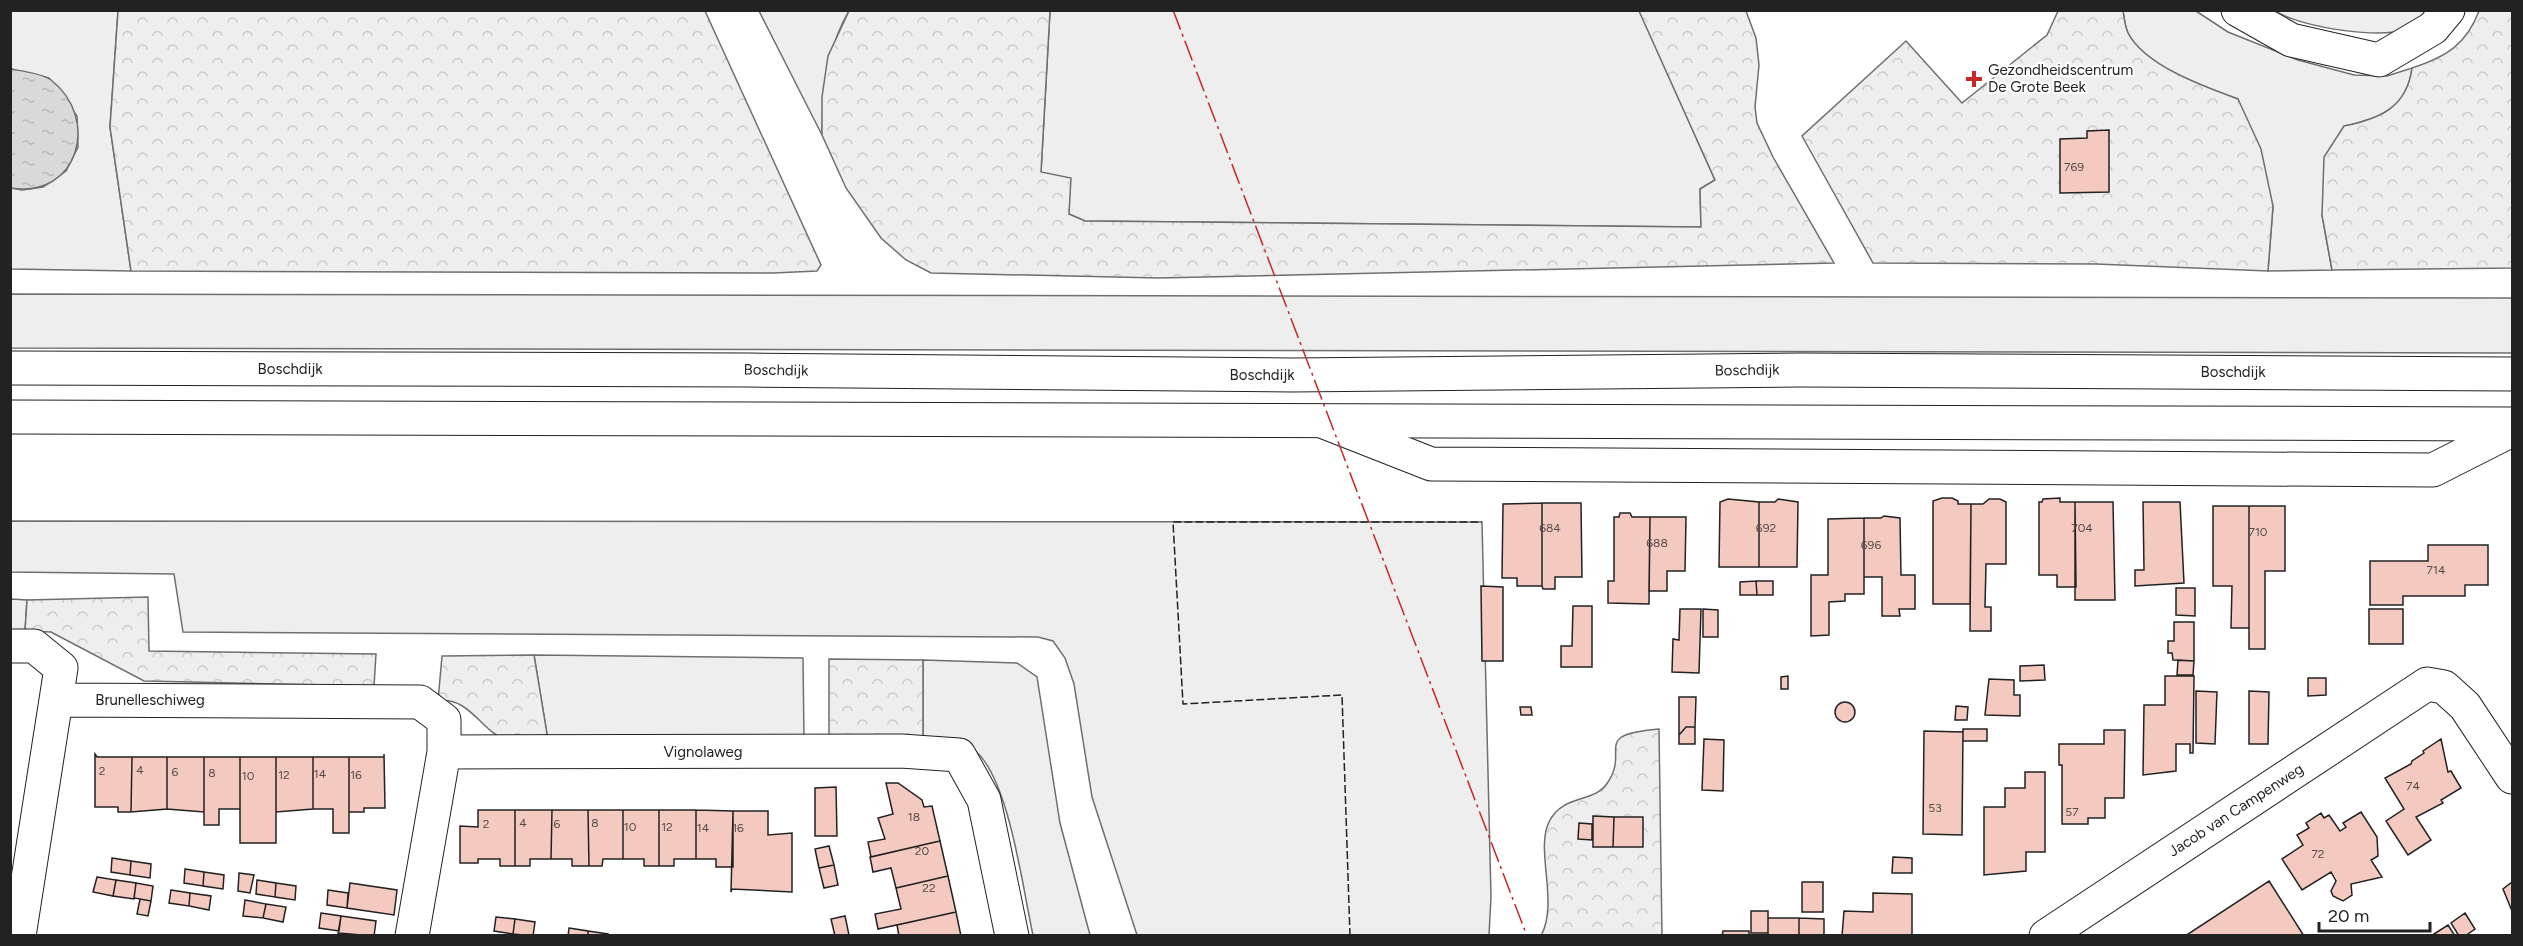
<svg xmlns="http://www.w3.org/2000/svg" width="2523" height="946" font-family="Figtree,sans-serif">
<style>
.grass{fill:#eee;stroke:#6f6f6f;stroke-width:1.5}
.forest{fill:url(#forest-crowns);stroke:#6f6f6f;stroke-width:1.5}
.water{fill:url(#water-ripples);stroke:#6f6f6f;stroke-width:1.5}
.building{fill:#f3c9c0;stroke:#222;stroke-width:1.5}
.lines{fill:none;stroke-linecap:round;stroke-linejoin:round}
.minor-casing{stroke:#222;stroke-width:35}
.major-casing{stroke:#222;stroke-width:35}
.minor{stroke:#fff;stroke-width:33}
.major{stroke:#fff;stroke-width:33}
.fence{stroke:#222;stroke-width:1.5;stroke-dasharray:8 3;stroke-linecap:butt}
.power{stroke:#c62828;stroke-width:1.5;stroke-dasharray:21 4.5 3 4.5;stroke-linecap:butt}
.poi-dot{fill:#c62828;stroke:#fff;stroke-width:2}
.labels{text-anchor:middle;stroke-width:4.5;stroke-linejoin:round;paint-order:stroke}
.number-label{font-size:12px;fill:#564c4a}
.poi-label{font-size:15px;fill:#222;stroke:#fff;text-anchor:start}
.street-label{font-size:15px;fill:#222;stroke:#fff}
</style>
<defs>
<pattern id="forest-crowns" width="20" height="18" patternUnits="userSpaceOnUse" patternTransform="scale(1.5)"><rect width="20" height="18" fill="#eee"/><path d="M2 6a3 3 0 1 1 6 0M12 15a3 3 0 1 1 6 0" fill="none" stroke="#ccc"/></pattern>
<pattern id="water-ripples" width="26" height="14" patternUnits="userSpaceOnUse" patternTransform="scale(1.5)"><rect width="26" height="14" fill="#d9d9d9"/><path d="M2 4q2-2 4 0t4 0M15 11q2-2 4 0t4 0" fill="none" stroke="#bababa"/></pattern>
</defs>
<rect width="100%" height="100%" fill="#fff"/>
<!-- grass -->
<path class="grass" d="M1639,10L1715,180L1700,189L1701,227L1085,221L1069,214L1041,172L1050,11Z
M11,11H118L110,127L131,271L11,269V188L22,190L43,187L66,171L78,147L77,116L49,78L11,69Z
M759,11H849C828,46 822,94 822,135Z
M2123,11H2196L2228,32L2298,60L2354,75L2387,76L2412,68C2407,108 2379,119 2344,126L2322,215L2332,270L2268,271L2273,206L2238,99C2205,87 2145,66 2128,33C2125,27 2124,17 2123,11Z
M2275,11H2439C2432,16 2424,23 2416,27C2387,41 2302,28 2275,11Z
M11,294L2512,298V353L11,348Z
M11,521L1482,522L1491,897L1489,935H1137L1092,797L1074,684L1065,658L1053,641L1038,637L183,632L174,574L11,572Z
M11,599L27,600L25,631H11Z
M534,655L803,658L804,740H548Z
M923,660L1017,663L1037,677L1060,823L1090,935H1033C1023,891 1009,775 973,749C964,743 935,742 923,740Z"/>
<!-- forest -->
<path class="forest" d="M118,11H705L821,265L817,271L773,273L131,271L110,127Z
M849,11H1050L1041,172L1071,178L1069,214L1085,221L1701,227L1700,189L1715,180L1639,11H1746L1756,38L1759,65L1755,107L1757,123L1773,157L1834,263L1159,278L931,273L906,260L881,238L846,188L822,135V97L828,56Z
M2058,11H2123C2124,17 2125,27 2128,33C2145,66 2205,87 2238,99L2261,149L2273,206L2268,271L2096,264L1873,263L1802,136L1906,41L1962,103L2047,35Z
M2479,11H2512V268L2332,270L2322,215L2324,157L2344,126C2379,119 2407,108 2412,68C2446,57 2466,45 2479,11Z
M148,597L149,651L376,654L374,686L144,681L51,632L25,631L27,600Z
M534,655L548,740C536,740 517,744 506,740C482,732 469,696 438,701L442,656Z
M829,659L923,660V740H829Z
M1659,729L1662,935L1541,936C1559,902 1535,850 1549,822C1563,793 1595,804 1608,782C1630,749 1590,735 1659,729Z"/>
<!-- water -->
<path class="water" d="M10,69C22,71 41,73 51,80C101,119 78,199 11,188Z"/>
<!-- building -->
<path class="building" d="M2109,130V192L2060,193V139L2087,138V131Z
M1942,498H1952L1958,501V504H1971L1970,604H1933V501Z
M2060,498V502H2075L2076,587H2057V575H2039V502H2042L2043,499Z
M1728,499L1759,502V567H1719L1720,502Z
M1778,499L1798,502L1797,567H1759V502H1775Z
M1989,499H2000L2006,502V564H1986L1985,607H1991V631H1970L1971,504H1983Z
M2075,502H2113L2115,600H2075Z
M2143,502H2180L2184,583L2135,586V570H2144Z
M1542,503H1581L1582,577H1555V589H1543L1542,586Z
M1542,503V586H1517V578H1502L1503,504Z
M2213,506H2249V628H2231L2232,586H2213Z
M2249,506H2285V571H2265V649H2249Z
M1620,513H1630L1632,517H1650L1649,604L1608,603V581H1614V517H1619Z
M1884,516L1900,518L1901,575H1915V609H1899L1900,616H1882V577H1864V518H1881Z
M1650,517H1686L1685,571H1667V591H1649Z
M1864,518V594H1845V601L1829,602V635L1811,636V575H1828V519Z
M2428,545H2488V585H2465V596H2403V605H2370V561H2428Z
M1756,581L1757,595H1740V582Z
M1756,581H1773V595H1757Z
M1481,586L1503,587V661H1482Z
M2176,588H2195V616L2176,615Z
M1573,606H1592V667H1561V646H1572Z
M1680,609H1701L1699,673L1672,672L1673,639L1679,640Z
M1703,609L1718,610V637H1703Z
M2369,609H2403V644H2369Z
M2174,622H2194V661L2173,660L2172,653H2168V641H2174Z
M2178,660L2194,661L2193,675H2177Z
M2044,665L2045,680L2020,681V666Z
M1788,676V689H1781V677Z
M2165,676H2194L2193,753H2190V744H2176V771L2143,775L2144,705H2165Z
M2308,678H2326V695L2308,696Z
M1989,679L2014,680V695H2020V716L1985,715Z
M2196,691L2217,692L2215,744L2196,743Z
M2249,691L2269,692L2268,744H2249Z
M1679,697H1696L1695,727H1686L1679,735Z
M1835 712a10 10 0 1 1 20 0a10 10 0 1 1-20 0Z
M1956,706L1968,707L1967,720H1955Z
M1520,707H1531L1532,715H1521Z
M1686,727H1695V744H1679V735Z
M1963,729H1987V741H1963Z
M2104,730H2125L2124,798H2105V818H2088V824H2062V765H2059V744H2104Z
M1924,731L1963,732L1962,835L1923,834Z
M1704,739L1724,740L1723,791L1702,790Z
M2441,739L2448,772L2451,771L2461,788L2441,800L2443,803L2416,817L2431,840L2408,855L2386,821L2404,809L2385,778L2411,764L2412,761L2424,753L2423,751Z
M95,754L97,757H132L131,812H118V807H95Z
M384,754L385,808H364V812H349V757H384Z
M132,757H167V809L131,812Z
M167,757H204V812L167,809Z
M204,757H240V809H219V825H204Z
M240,757H276V843H240Z
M276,757H313V809L276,812Z
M313,757H349V833H333V809H313Z
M2025,772H2045V852H2026V871L1984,875V807H2005V788H2025Z
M886,783H898L922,800L924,807L932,806L940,841L871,857L868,842L885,839L878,818L893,814Z
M836,787L837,836H815V788Z
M478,810H515V866H500V859H478V863H460V826L478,827Z
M515,810H552L551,859H530V866H515Z
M552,810H588L589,866H572V859H551Z
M588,810H623V859H603L602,866H589Z
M623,810H659V866H644V859H623Z
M659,810H696V859H674V866H659Z
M696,810L733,811V867H716V859H696Z
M733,811H768V835L792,833V892L732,889L731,892Z
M2361,812L2377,837L2378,856L2371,860L2382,877L2351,884L2352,895L2343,901L2333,896L2331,891L2336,881L2331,872L2302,890L2282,859L2303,845L2297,835L2309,828L2306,823L2321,813L2324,818L2329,815L2340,831L2346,827L2343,823Z
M1593,816L1614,817L1613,847H1593Z
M1614,817H1643V847H1613Z
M1579,823L1592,824V840L1578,839Z
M940,841L948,876L896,888L891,868L873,872L870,857Z
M829,846L834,865L819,868L815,849Z
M1893,857L1912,858V873H1892Z
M112,858L131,861L130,875L111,872Z
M131,861L151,864L150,878L130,875Z
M834,865L838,885L824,888L819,868Z
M185,869L204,872L203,886L184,883Z
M204,872L224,875L223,889L203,886Z
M239,873L254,875L250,893L238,891Z
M948,876L956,912L878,929L875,914L901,909L896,888Z
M97,877L116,880L113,896L93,892Z
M116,880L136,883L134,899L113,896Z
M257,880L276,883L275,897L256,894Z
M2269,881L2304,936H2185Z
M1802,882H1823V912H1802Z
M2512,882V911L2503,889Z
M136,883L153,886L151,901L134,898Z
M276,883L296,886L295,900L275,897Z
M350,883L397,890L394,915L347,908Z
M171,890L190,893L189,906L169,903Z
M328,890L348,893L347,908L327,905Z
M190,893L211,896L209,910L189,906Z
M1873,893L1912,894V936H1842L1844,911L1873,912Z
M140,899L151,901L148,916L137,914Z
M245,900L266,904L263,918L243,916Z
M266,904L286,907L283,922L263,918Z
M1751,911H1768V933H1751Z
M956,912L961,936H899L897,925Z
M321,913L341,916L339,931L319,928Z
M2465,913L2475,929L2465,936H2459L2451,923Z
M341,916L376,921L374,936L338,933Z
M845,916L849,935L835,936L831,919Z
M496,917L515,919L513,934L494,931Z
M1768,918H1799V936H1768Z
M1799,918L1824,919V936H1799Z
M515,919L535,922L533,936L513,934Z
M2448,925L2455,936H2436L2434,934Z
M569,928L588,931V936H568Z
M588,931L608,934V936H588Z
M1723,931H1749V936H1722Z"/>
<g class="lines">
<defs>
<path id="minor" d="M2238,10L2291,40L2379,60L2433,28L2448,10
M1324,422L1431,464L2433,470L2512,430
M10,646H34L61,668L56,700
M444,752L901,751L959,755L984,800L1012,936
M19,936L56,700L420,702L444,720V752L412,936
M2046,936L2427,684L2444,687L2465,706L2512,777"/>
<path id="major" d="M10,368L748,370L1292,375L1801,370L2512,374
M10,417L2512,424"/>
</defs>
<!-- minor casing -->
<use href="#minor" class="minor-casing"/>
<!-- major casing -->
<use href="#major" class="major-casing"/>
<!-- minor -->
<use href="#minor" class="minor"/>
<!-- major -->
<use href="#major" class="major"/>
<!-- fence -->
<path class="fence" d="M1350,936L1342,695L1183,704L1173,522H1482"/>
<!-- power -->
<path class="power" d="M1173,10L1527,936"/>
</g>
<!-- markers -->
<path class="poi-dot" d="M1971 70h6v6h6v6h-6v6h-6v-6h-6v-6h6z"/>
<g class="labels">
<!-- number labels -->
<g class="number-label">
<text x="2074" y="171">769</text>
<text x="1550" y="532">684</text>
<text x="1766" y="532">692</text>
<text x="2082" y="532">704</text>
<text x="2258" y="536">710</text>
<text x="1657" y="547">688</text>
<text x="1871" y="549">696</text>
<text x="2436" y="574">714</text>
<text x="140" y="774">4</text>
<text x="102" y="775">2</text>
<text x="175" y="776">6</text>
<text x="212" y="777">8</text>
<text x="320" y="778">14</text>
<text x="284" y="779">12</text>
<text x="356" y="779">16</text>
<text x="248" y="780">10</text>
<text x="2413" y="790">74</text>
<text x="1935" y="812">53</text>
<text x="2072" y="816">57</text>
<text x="914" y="821">18</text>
<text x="523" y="827">4</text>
<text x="595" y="827">8</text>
<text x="486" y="828">2</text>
<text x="557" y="828">6</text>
<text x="630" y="831">10</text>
<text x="667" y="831">12</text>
<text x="703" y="832">14</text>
<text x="738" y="832">16</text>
<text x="922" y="855">20</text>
<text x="2318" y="858">72</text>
<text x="929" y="892">22</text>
</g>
<!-- poi labels -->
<g class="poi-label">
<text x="1988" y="75">Gezondheidscentrum<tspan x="1988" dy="17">De Grote Beek</tspan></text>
</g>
<!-- street labels -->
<g class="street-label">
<text x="290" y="374">Boschdijk</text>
<text transform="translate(776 370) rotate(1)" y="5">Boschdijk</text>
<text transform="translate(1747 370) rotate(-1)" y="5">Boschdijk</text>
<text x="2233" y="377">Boschdijk</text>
<text x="1262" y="380">Boschdijk</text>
<text x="150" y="705">Brunelleschiweg</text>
<text x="703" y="757">Vignolaweg</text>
<text transform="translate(2236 810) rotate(-33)" y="5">Jacob van Campenweg</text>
</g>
</g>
<!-- border -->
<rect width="2523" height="946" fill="none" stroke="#222222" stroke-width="24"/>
<!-- scale -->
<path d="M2319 922v9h111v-9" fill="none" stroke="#222222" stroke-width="3"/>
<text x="2328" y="922" font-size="18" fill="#222222" stroke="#ffffff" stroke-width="4.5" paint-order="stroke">20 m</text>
</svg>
